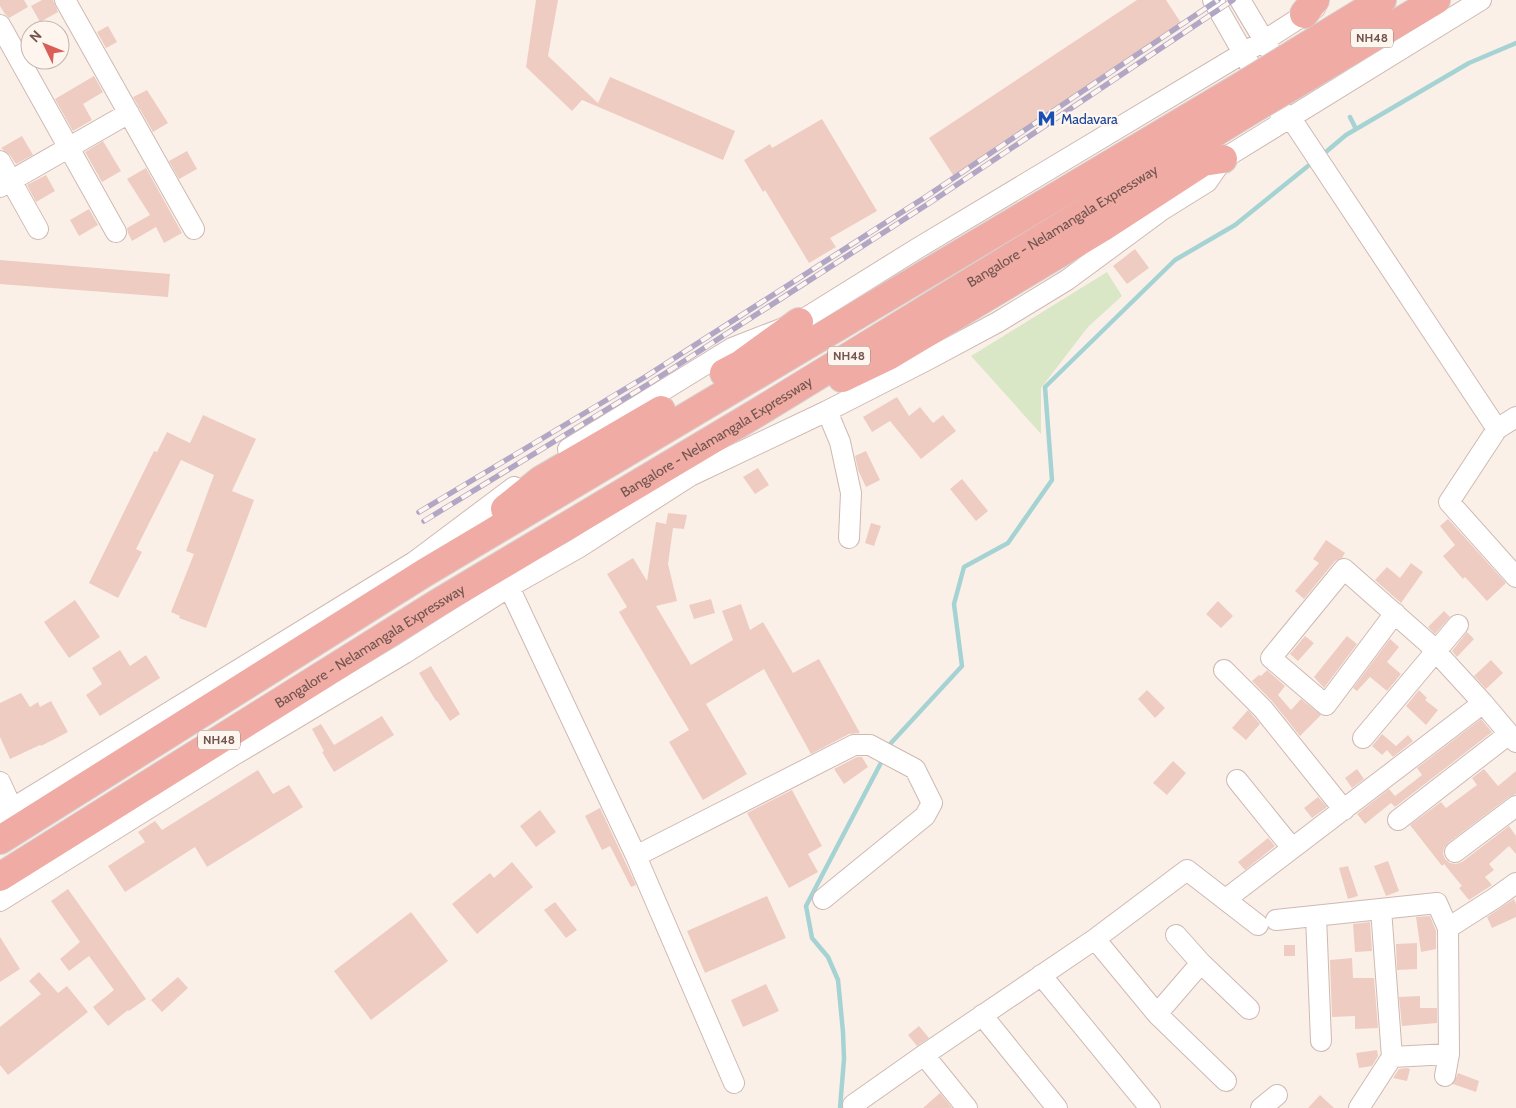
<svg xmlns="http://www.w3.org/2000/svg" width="1516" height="1108" font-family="Cabin,sans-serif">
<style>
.green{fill:#dae7c7}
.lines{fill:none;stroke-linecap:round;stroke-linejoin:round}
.stream{stroke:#a5d3d3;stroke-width:4.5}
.building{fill:#eeccc2}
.minor-casing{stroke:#ceb9b2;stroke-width:22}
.highway-casing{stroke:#d8cfcd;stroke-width:30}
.minor{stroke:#fff;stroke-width:20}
.highway{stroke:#efaba4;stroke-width:28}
.rail-casing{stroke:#b1a7c4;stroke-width:5.5}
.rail{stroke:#fdf5ee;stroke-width:4;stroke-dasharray:11;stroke-linecap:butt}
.highway-bridge-casing{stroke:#d8cfcd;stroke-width:30;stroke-linecap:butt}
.highway-bridge{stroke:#efaba4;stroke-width:28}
.labels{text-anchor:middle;stroke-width:5;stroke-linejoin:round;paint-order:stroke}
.shield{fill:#fdf5ee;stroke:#9c857e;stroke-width:1}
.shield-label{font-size:12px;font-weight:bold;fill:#72554e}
.transit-label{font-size:14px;fill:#164399;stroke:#fdf5ee;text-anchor:start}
.street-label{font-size:14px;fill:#72554e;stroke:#fdf5ee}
</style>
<rect width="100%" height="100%" fill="#fbf0e8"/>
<!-- green -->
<path class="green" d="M1107,272L1122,296L1088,327L1041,388V434L971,356Z"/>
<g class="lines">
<!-- stream -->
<path class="stream" d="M1350,117L1356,129
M1327,151L1346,135L1469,63L1516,43
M888,748L891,743L962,666L954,604L964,567L1008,543L1052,480L1045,387L1175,260L1235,225L1308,166
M840,1108L844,1059L843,1032L838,980L828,957L812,938L806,906L884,757"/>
</g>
<!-- building -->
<path class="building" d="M0,0H24L28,7L9,18L5,14L0,6Z
M42,0H53L58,12L40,22L31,6Z
M536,0H558L548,56L598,103L610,77L735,131L723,160L582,100L572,111L526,67Z
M1137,0H1166L1183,26L955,178L929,138Z
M108,26L117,42L106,48L97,32Z
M94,76L103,92L83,104L92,120L73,131L55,99Z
M147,90L168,123L153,132L133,97Z
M822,119L877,211L830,238L836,247L809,263L765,190L763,192L744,160L770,144L772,148Z
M22,136L33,155L16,164L10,155L1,148Z
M103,141L121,171L102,182L85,152Z
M187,151L197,169L179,179L169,161Z
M146,168L182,233L164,243L156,227L132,241L128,233L127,228L150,215L127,179Z
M46,175L55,191L36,202L27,185Z
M89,209L98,225L79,236L70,220Z
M1135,249L1149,268L1127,284L1113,266Z
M0,260L170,274L168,297L0,284Z
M897,397L909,416L920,407L933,423L943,415L956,431L921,459L890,421L872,432L863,417Z
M203,415L256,439L232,491L254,500L206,628L179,618L180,616L171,612L194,554L186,551L214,475L181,460L136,549L142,552L118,598L89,583L154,451L157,452L167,432L190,443Z
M866,451L880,480L866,487L858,470L855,456Z
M758,468L769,485L755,494L743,477Z
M962,479L988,511L976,521L950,489Z
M668,513L687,515L684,529L673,528L668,564L677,601L656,606L691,665L733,640L722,611L741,604L750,630L763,622L793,673L819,659L860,733L849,734L811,754L764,669L706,704L747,774L703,800L669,742L689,730L619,612L627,607L607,574L633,558L647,581L656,522L666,524Z
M1448,519L1506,583L1487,601L1465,577L1463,579L1443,556L1455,545L1440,526Z
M871,523L881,526L874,546L865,543Z
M1326,540L1345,553L1342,558L1335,561L1304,599L1295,591L1319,563L1313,559Z
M1411,563L1423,572L1401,603L1375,580L1387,567L1400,578Z
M711,599L715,613L694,619L689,605Z
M75,600L100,637L69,658L44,622Z
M1218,601L1233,616L1221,628L1206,614Z
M1444,611L1450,617L1435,634L1428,627Z
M1467,632L1474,639L1457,657L1452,651Z
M1305,636L1314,643L1298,661L1290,654Z
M1347,636L1357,644L1324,688L1314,677Z
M1390,639L1399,647L1387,662L1401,674L1387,691L1370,677L1357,691L1353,688Z
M120,650L130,666L146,655L160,678L100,716L86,695L102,684L92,668Z
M1491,660L1503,673L1486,689L1474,676Z
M431,666L460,714L450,721L437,701H436L419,673Z
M1267,670L1285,686L1278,695L1291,710L1301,699L1321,715L1300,736L1272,701L1252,681L1259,675L1261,676Z
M1147,690L1165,708L1155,718L1138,699Z
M1419,690L1427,698L1425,700L1438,710L1426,725L1406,706Z
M21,693L30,707L38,702L40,707L51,701L68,732L41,746L40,745L10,759L0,737V703Z
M1248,710L1260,724L1246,740L1232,728Z
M382,716L394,735L334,772L322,752L324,751L312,729L321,724L334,745Z
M1481,719L1492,732L1395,807L1391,803L1365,824L1357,814L1389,789L1395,796L1422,775L1417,768Z
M1382,734L1396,746L1408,735L1413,741L1393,757L1387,750L1382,755L1372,746Z
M857,757H862L868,767L844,784L834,769Z
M1173,761L1186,773L1167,795L1153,783Z
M1357,769L1364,779L1352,788L1345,778Z
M1484,769L1498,786L1516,771V794L1509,797L1448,843L1444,848L1443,854L1445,859L1450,863L1456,864L1462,862L1509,826L1516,836V854L1509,846L1489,864L1494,870L1485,877L1492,885L1469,900L1459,888L1462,886L1444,864L1442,866L1410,825L1441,802L1446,808L1477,785L1472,778Z
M258,770L273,794L289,785L303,807L207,867L195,847L125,892L108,866L145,842L138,832L155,821L162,830Z
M792,790L822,846L808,854L818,872L789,888L747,813Z
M1318,797L1327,807L1312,818L1304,808Z
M600,808L636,885L631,887L610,846L602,850L585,816Z
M540,810L556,832L536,847L520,826Z
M1268,838L1275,846L1245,870L1238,862Z
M1388,861L1399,891L1386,896L1374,866Z
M512,862L533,887L477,934L452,904L490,873L494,878Z
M1348,866L1358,896L1348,899L1339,868Z
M68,889L146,999L129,1011L128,1010L108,1026L93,1007L114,990L89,956L69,971L60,959L80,942L51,901Z
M767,896L786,938L705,973L687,931Z
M1514,899L1516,904V917L1492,928L1487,917Z
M555,902L577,930L566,938L544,910Z
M411,912L448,961L371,1020L334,971Z
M1430,916L1436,931V949L1421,952L1416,917Z
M1370,922L1372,951L1355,952L1353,924Z
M0,937L20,969L0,982Z
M1417,943V969L1397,970L1396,944Z
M1284,945H1295V956H1284Z
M1352,958L1353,978H1374L1378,1028L1355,1029V1016L1332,1017L1330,960Z
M39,972L58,993L67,986L88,1012L8,1075L0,1065V1027L41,994L29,981Z
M178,977L188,988L162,1012L151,1000Z
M766,984L779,1011L743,1027L731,1000Z
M1420,996V1008H1437V1023L1402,1026L1399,997Z
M919,1026L929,1038L917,1046L908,1035Z
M1377,1050L1378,1056L1372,1066L1359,1068L1356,1053Z
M1407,1068L1410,1069L1407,1081L1393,1078L1399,1069Z
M1458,1073L1479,1081L1476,1092L1453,1084Z
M940,1093L952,1108H923Z
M1320,1095L1334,1108H1308Z"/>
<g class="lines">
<defs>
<path id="minor" d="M65,0L194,229
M1213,0L1250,65
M1240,0L1271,52
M0,25L116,232
M1278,110L1290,117L1497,429L1516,417
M0,161L38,229
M0,187L129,113
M827,411L840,442L851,493L849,538
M1497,429L1449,502L1516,577
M568,449L732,348L799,322L918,248L1265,40L1315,8
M509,587L636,856L734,1083
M1395,613L1326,705L1271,658L1344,569L1428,643L1483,703L1516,742
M1224,670L1263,709L1344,810
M1363,738L1458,625
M1237,780L1292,848
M0,782L12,808
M0,816L414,562L514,487
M1398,820L1509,734
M1455,852L1516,806
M636,856L854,745H870L915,769L932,803L925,816L823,899
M1226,899L1483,703
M0,901L234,755L405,653L509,587L578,548L690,476L827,411L927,360L998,322L1067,280L1162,210L1207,182L1223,159L1481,0
M1381,909L1392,1057
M1316,916L1321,1041
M1276,920L1437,903L1448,928L1449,1054L1392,1057L1359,1108
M1448,928L1495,898L1516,883
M1095,939L1157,1014L1226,1081
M1201,963L1249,1009
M1041,975L1150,1108
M1157,1014L1201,963L1176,935
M982,1015L1057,1108
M924,1055L967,1108
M1445,1076L1449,1054
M853,1105L924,1055L1095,939L1187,870L1258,925
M1261,1108L1277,1095"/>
<g id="highway">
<path d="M1304,14L1315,0"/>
<path d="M1297,52L1382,0"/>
<path d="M1309,76L1436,0"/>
<path d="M724,373L741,364L799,322"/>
<path d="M842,378L890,355L1103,227L1203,162L1223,159"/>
<path d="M505,509L541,480L661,410"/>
<path d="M0,840L424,573L1245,84"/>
<path id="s1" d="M0,877L438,603L755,414L1258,106"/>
</g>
</defs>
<!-- minor casing -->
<use href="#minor" class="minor-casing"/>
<!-- highway casing -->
<use href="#highway" class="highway-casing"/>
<!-- minor -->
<use href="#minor" class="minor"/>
<!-- highway -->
<use href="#highway" class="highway"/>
<defs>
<path id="rail" d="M419,512L645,377L927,196L1218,0
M424,521L650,383L931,202L1233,0"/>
</defs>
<!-- rail casing -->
<use href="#rail" class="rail-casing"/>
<!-- rail -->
<use href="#rail" class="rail"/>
<defs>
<path id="highway-bridge" d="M1245,84L1297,52
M1258,106L1309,76"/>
</defs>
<!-- highway-bridge casing -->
<use href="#highway-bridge" class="highway-bridge-casing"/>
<!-- highway-bridge -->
<use href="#highway-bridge" class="highway-bridge"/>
</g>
<!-- icons -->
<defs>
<symbol id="metro-bare" viewBox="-9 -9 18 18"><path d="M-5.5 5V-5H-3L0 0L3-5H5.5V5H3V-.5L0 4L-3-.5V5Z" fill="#1a4fb4" stroke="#fdf5ee" stroke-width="2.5" paint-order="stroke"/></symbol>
</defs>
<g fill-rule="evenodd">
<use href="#metro-bare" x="1034" y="106" width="25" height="25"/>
</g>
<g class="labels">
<!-- shield labels -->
<g class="shield">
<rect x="1351" y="28.5" width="42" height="19" rx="4"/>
<rect x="828" y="346.5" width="42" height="19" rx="4"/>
<rect x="198" y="730.5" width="42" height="19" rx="4"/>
</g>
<g class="shield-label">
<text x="1372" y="42">NH48</text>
<text x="849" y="360">NH48</text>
<text x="219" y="744">NH48</text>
</g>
<!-- transit labels -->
<g class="transit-label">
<text x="1061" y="124">Madavara</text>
</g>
<!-- street labels -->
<g class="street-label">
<text dy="5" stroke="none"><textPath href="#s1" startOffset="1246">Bangalore - Nelamangala Expressway</textPath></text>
<text dy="5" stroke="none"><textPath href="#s1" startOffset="841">Bangalore - Nelamangala Expressway</textPath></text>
<text dy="5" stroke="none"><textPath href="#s1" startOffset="436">Bangalore - Nelamangala Expressway</textPath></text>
</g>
</g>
<!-- north arrow -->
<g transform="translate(45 45) rotate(313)"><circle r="24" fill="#fdf5ee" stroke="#c5b5ae"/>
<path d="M0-4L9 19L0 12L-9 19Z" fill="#d95e58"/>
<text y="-8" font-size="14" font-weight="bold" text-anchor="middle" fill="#72554e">N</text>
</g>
</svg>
